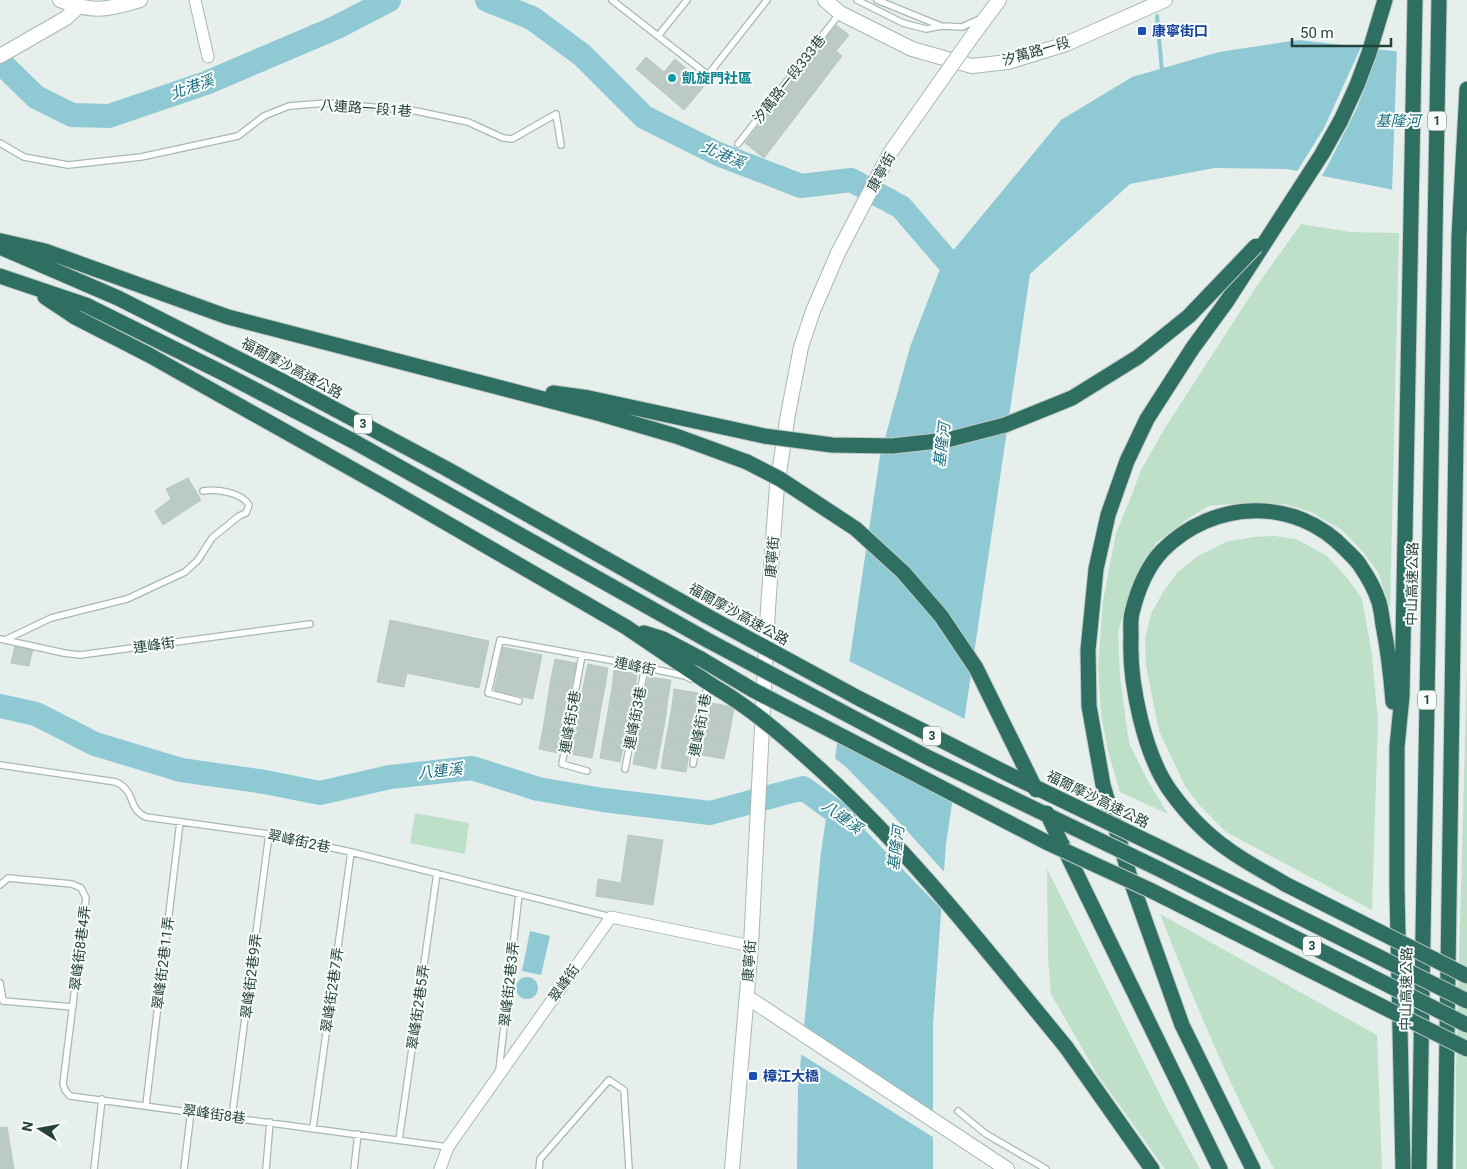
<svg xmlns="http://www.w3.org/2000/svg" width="1467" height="1169" font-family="Roboto,'Noto Sans TC',sans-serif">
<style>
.green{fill:#bfe0c8}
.water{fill:#8ec9d4}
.pier{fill:#e6efeb}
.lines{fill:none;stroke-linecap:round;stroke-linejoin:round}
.stream{stroke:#8ec9d4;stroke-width:4}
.river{stroke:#8ec9d4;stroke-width:24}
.building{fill:#bbcac4;stroke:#b8c9c2}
.service-casing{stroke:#a8b8b2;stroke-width:8}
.minor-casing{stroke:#a8b8b2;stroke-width:13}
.tertiary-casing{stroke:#a8b8b2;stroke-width:16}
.motorway-casing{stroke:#c2cac8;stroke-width:17}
.service{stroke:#fff;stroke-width:5.5}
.minor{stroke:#fff;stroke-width:11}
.tertiary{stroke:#fff;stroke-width:14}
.motorway{stroke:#2f6f62;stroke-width:15}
.tertiary-bridge-casing{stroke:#a8b8b2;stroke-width:16;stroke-linecap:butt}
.motorway-bridge-casing{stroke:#c2cac8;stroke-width:17;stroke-linecap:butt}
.tertiary-bridge{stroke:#fff;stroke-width:14}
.motorway-bridge{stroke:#2f6f62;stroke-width:15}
.transit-dot{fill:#1a4fb4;stroke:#f7fbf9;stroke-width:2}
.culture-dot{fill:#0f9aa8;stroke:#f7fbf9;stroke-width:2}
.labels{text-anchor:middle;stroke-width:4;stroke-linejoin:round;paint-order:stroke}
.shield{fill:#f7fbf9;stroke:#637a73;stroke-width:1}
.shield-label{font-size:12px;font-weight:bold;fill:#24423a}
.transit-label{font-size:14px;font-weight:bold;fill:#164399;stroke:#f7fbf9;text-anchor:start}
.street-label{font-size:14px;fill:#24423a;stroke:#f7fbf9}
.culture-label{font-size:14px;font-weight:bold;fill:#0d838f;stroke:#f7fbf9;text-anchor:start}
.water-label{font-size:15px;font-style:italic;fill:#1c6f80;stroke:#f7fbf9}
</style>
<rect width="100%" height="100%" fill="#e6efeb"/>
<!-- green -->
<path class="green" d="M1301,224L1350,232L1399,233L1390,608L1378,572L1363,552L1342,530L1311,512L1285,504L1241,503L1208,506L1186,520L1156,543L1133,584L1118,632L1120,677L1129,743L1148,781L1168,814L1120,792L1108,751L1101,714L1098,667L1103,601L1116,533L1129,502L1141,470L1163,431L1256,287Z
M1274,536L1296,539L1327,556L1348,579L1362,599L1372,654L1378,721L1372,910L1226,832L1200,806L1185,786L1159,731L1146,665L1145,639L1151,614L1163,592L1178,572L1198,556L1226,542L1254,537Z
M1467,666V1169H1456V1072Z
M415,813L469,823L465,854L410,843Z
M1047,869L1164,1103L1200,1169H1165L1097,1074L1051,994L1048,957Z
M1160,914L1377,1035L1382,1169H1274C1230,1087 1194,1001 1160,914Z"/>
<!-- water -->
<path class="water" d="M1299,40L1428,55L1425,196L1287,169L1214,168L1130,184L1030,274L946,844L933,1024V1169H797L798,1089L821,852L880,456L910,347L942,264L1061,120L1132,77L1219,52Z
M530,931L550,936L541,975L522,971Z
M516 988a11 11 0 1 1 22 0a11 11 0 1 1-22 0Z"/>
<!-- pier -->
<path class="pier" d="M1362,45L1380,47L1357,108L1329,163L1321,178L1296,173L1324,128Z
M1397,49L1428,52L1467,66V209L1392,192Z
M847,660L967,720L957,792L837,728Z
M832,756L846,767L889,811L947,875L944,912L827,791Z
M801,1027L935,1114L936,1139L799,1053Z"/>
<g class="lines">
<!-- stream -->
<path class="stream" d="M1157,16L1162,71"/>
<!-- river -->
<path class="river" d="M487,0L532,18L582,55L644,117L718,154L801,186L851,180L901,207L963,279
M0,62L36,97L72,115L109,116L206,83L335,28L389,0
M0,706L36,714L95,744L181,770L265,782L320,793L390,777L472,768L538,789L603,800L710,813L803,788L854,825"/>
</g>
<!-- building -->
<path class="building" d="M836,25L849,35L836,51L842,56L764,158L745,143Z
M646,57L664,72L675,59L705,85L684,110L636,69Z
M188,478L201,500L163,525L155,511L171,499L166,489Z
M390,620L489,641L479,688L407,673L404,687L377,682Z
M15,646L33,649L29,666L11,663Z
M503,647L542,655L533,699L494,691Z
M555,659L576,663L571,688L550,684Z
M588,664L608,668L605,687L584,683Z
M614,670L637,674L635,692L612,688Z
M648,677L671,680L668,698L645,695Z
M584,683L605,687L601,707L580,703Z
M550,684L571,688L567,708L547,704Z
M612,688L635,692L632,709L609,705Z
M674,689L698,693L696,710L672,706Z
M645,695L668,698L666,715L642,711Z
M580,703L601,707L597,732L575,727Z
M711,703L734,707L731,725L708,721Z
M547,704L567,708L562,732L543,729Z
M609,705L632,709L628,727L606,723Z
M672,706L696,710L693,727L669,723Z
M642,711L666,715L663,732L639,728Z
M708,721L731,725L728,741L705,737Z
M606,723L628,727L624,744L603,739Z
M669,723L693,727L691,743L666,739Z
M575,727L597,732L592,758L570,754Z
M639,728L663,732L660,748L637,744Z
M543,729L562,732L558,753L539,749Z
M705,737L728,741L724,759L702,755Z
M603,739L624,744L620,762L600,758Z
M666,739L691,743L686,772L661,768Z
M637,744L660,748L656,769L633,764Z
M628,835L663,840L653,905L596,896L598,879L621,883Z
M7,1127L14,1169H0V1128Z"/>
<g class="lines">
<defs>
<path id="service" d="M612,0L658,36L687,0
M857,0L903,23L926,29L941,26
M877,0L941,26L962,27L982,18
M658,36L708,75L767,0
M0,143L24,157L68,165L141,157L238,136L264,116L289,106L327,103L416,111L468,122L503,138L512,139L556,114L561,145
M738,144L840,13
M0,639L64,653L80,655L310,624
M5,640L51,618L127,599L185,572L198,560L212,538L239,516L246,513L249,505C241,492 217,489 203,491
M582,655L562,764L587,771
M519,701L488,693L500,640L631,664L685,676L691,679
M693,764L707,687
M0,765L116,782C137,792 127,809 146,817L269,834L351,852L611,917
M625,769L645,667
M0,885L8,878L72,884L81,888L86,898L63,1084L65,1090L70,1096L448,1147
M0,983L3,1001L73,1007
M499,1070L519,894
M146,1105L180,822
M958,1111L986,1134L1046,1169
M232,1117L269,834
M313,1128L351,852
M399,1140L437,873
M94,1169L102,1099
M184,1169L191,1111
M266,1169L270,1122
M354,1169L358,1134
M539,1169L540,1159L609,1080L624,1090L629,1169"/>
<path id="minor" d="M195,0L208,57
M440,1169L448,1147L611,917L751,946"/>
<path id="tertiary" d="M60,0C92,13 107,10 140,0
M825,0L840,13L912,49L972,66L1008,62L1066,44L1165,0
M973,35L999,0
M0,56L66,18L78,7
M747,997L1007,1169
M732,1169L751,946L768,608L777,486L788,414L801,347L813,311L838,253"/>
<path id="motorway" d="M1,241L45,251L228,317L601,414L676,436L747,462
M0,247L118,298L282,381L447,469L707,616
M0,276L86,305L225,374L353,441L709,641
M45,297L75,317L149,355L393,492L626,627L713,686
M553,393L589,398L764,436
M644,633L663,639L701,659
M1062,844L1220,1169
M1285,884C1267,873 1247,863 1229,850C1207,835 1187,814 1171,792C1144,755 1129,682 1131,637C1131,629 1130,621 1132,613C1137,592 1147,567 1162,551C1213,499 1296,496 1346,550C1351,555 1358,561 1361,567C1368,577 1375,590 1379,602C1381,609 1382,617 1383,625C1388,650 1391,675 1393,702
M1066,1047L1152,1169
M1253,1169L1182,1025L1132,884L1103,785L1089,706L1088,650L1096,569L1108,515L1127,461L1147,419L1192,349L1227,301L1322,154L1341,120L1357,85L1369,53L1385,0
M1403,1169L1397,889V747L1402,696L1415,0
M1419,1169L1439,0
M1445,1169L1459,237L1467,89"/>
</defs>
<!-- service casing -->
<use href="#service" class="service-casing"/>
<!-- minor casing -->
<use href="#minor" class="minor-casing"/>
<!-- tertiary casing -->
<use href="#tertiary" class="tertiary-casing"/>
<!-- motorway casing -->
<use href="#motorway" class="motorway-casing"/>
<!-- service -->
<use href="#service" class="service"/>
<!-- minor -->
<use href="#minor" class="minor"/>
<!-- tertiary -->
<use href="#tertiary" class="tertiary"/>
<!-- motorway -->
<use href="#motorway" class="motorway"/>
<defs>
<path id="tertiary-bridge" d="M838,253L890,153L973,35"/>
<path id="motorway-bridge" d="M764,436L832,445L892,446L947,440L1005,425L1072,398L1138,357L1189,316L1256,246
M747,462L780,479L856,529L903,572L941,616L976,668L1036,790
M707,616L860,699L1006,773L1161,848L1467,1001
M709,641L929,758L1157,868L1467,1025
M701,659L753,690L1048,843L1150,890L1467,1049
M713,686C753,709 789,741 823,772C913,855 988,952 1066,1047
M1047,813L1061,843
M1285,884L1467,976"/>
</defs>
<!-- tertiary-bridge casing -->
<use href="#tertiary-bridge" class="tertiary-bridge-casing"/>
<!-- motorway-bridge casing -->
<use href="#motorway-bridge" class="motorway-bridge-casing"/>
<!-- tertiary-bridge -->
<use href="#tertiary-bridge" class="tertiary-bridge"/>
<!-- motorway-bridge -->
<use href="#motorway-bridge" class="motorway-bridge"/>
</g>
<!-- markers -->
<g class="transit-dot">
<rect x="1137" y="26" width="10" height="10" rx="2.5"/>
<rect x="748" y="1071" width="10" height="10" rx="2.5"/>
</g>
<circle class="culture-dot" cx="672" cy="78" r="5"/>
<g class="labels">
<!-- shield labels -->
<g class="shield">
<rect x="1428" y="111.5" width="18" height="19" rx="4"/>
<rect x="354" y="414.5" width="18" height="19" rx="4"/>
<rect x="1418" y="690.5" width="18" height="19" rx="4"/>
<rect x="923" y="726.5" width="18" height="19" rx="4"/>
<rect x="1303" y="936.5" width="18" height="19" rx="4"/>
</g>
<g class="shield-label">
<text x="1437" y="125">1</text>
<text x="363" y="428">3</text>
<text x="1427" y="704">1</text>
<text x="932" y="740">3</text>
<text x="1312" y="950">3</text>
</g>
<!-- transit labels -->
<g class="transit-label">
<text x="1152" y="36">康寧街口</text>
<text x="763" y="1081">樟江大橋</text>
</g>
<!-- street labels -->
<g class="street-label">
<text transform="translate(1036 51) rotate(-16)" y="5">汐萬路一段</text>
<text transform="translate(789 79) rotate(-52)" y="5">汐萬路一段333巷</text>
<text transform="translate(366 108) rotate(4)" y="5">八連路一段1巷</text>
<text transform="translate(881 172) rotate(-61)" y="5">康寧街</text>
<text transform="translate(292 368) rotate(28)" y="5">福爾摩沙高速公路</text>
<text transform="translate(772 557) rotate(-85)" y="5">康寧街</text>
<text transform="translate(1412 584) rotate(-89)" y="5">中山高速公路</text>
<text transform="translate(739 614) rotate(29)" y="5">福爾摩沙高速公路</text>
<text transform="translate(154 645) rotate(-8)" y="5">連峰街</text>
<text transform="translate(635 666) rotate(12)" y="5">連峰街</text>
<text transform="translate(635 718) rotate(-79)" y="5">連峰街3巷</text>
<text transform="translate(570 722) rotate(-80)" y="5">連峰街5巷</text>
<text transform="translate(700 725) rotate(-79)" y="5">連峰街1巷</text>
<text transform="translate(1098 799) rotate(26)" y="5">福爾摩沙高速公路</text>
<text transform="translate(299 841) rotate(12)" y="5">翠峰街2巷</text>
<text transform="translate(80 948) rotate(-83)" y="5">翠峰街8巷4弄</text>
<text transform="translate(749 961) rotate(-86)" y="5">康寧街</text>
<text transform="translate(163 963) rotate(-83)" y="5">翠峰街2巷11弄</text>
<text transform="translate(251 976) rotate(-83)" y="5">翠峰街2巷9弄</text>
<text transform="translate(564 983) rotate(-55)" y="5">翠峰街</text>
<text transform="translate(509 984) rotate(-84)" y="5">翠峰街2巷3弄</text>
<text transform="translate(1406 989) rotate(-89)" y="5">中山高速公路</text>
<text transform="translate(332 990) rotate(-82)" y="5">翠峰街2巷7弄</text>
<text transform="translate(418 1007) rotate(-82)" y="5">翠峰街2巷5弄</text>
<text transform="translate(214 1114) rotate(8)" y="5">翠峰街8巷</text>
</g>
<!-- culture labels -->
<g class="culture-label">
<text x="682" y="83">凱旋門社區</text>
</g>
<!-- water labels -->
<g class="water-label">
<text transform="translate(192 87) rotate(-20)" y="5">北港溪</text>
<text x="1398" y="126">基隆河</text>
<text transform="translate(723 155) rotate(23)" y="5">北港溪</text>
<text transform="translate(942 445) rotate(-83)" y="5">基隆河</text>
<text transform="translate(440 771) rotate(-6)" y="5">八連溪</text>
<text transform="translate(842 817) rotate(36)" y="5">八連溪</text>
<text transform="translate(896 848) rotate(-83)" y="5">基隆河</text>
</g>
</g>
<!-- north arrow -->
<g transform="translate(40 1129) rotate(281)" stroke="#f7fbf9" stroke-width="4" paint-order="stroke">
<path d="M0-4L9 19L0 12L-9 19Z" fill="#24423a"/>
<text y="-8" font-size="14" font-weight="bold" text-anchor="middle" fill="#24423a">N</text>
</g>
<!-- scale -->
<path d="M1292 38v8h99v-8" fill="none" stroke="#24423a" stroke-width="2.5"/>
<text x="1300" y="38" font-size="15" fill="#24423a" stroke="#f7fbf9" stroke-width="4" paint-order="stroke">50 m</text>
</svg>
